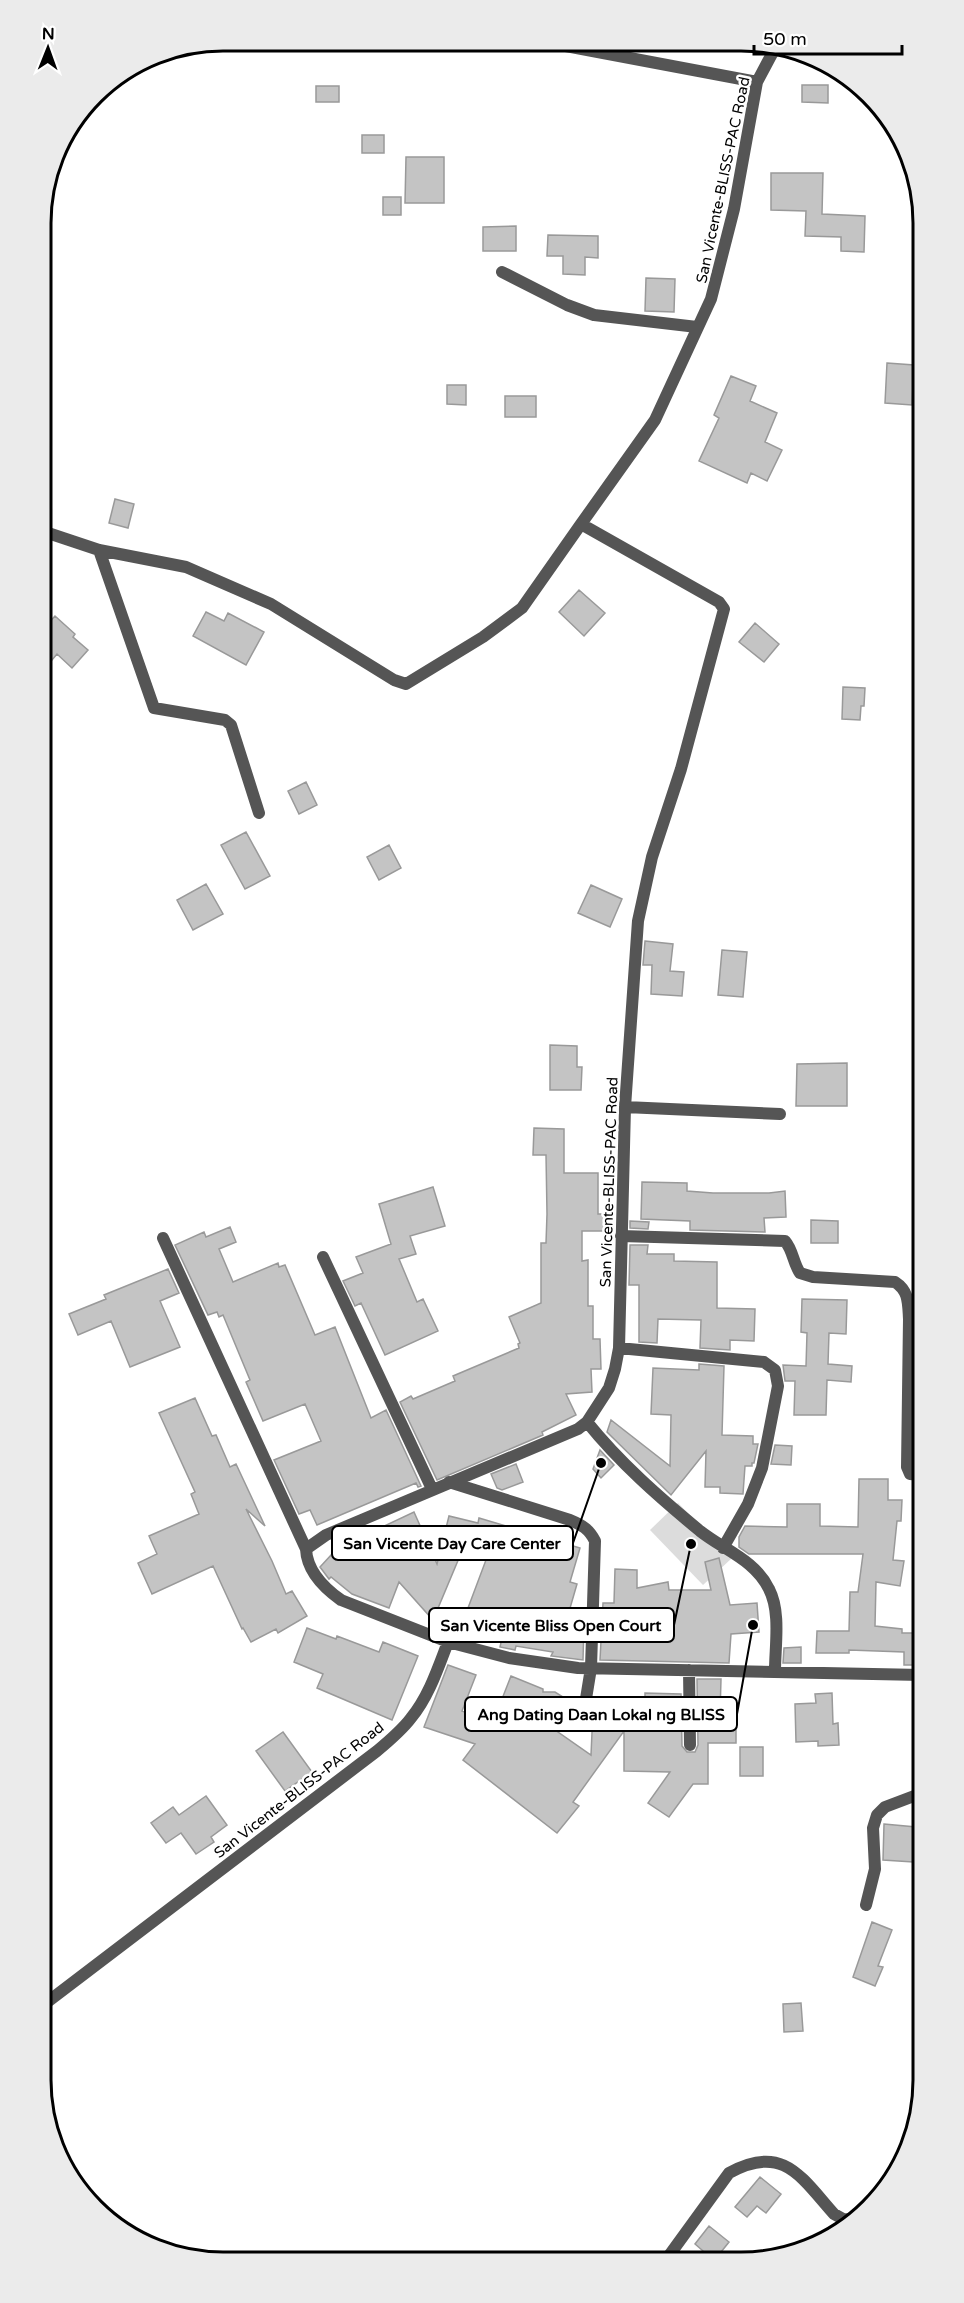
<svg xmlns="http://www.w3.org/2000/svg" width="964" height="2303" font-family="'Varela Round',sans-serif">
<style>
.pitch{fill:#dcdcdc}
.building{fill:#c4c4c4;stroke:#999;stroke-width:1.5}
.lines{fill:none;stroke-linecap:round;stroke-linejoin:round}
.minor{stroke:#555;stroke-width:12}
.labels{text-anchor:middle;stroke-width:5;stroke-linejoin:round;paint-order:stroke}
.street-label{font-size:15px;fill:#000;stroke:#fff}
.rim{fill:none;stroke:#000;stroke-width:3}
.leader{fill:none;stroke:#000;stroke-width:2}
.callout-dot{fill:#000;stroke:#fff;stroke-width:2}
.callout{fill:#fff;stroke:#000;stroke-width:2}
.callout-label{font-size:16px;text-anchor:middle;font-weight:bold;fill:#000}
</style>
<rect width="100%" height="100%" fill="#fff"/>
<!-- pitch -->
<path class="pitch" d="M678,1503L732,1558L703,1585L650,1530Z"/>
<!-- building -->
<path class="building" d="M802,85H828V103L802,102Z
M316,86H339V102H316Z
M362,135H384V153H362Z
M406,157H444V203H405Z
M771,173H823L822,214L865,216L864,252L841,251V237L805,236L806,211L771,210Z
M383,197H401V215H383Z
M516,226V251H483V227Z
M548,235L598,236V258L585,257V275L563,274V256H547Z
M646,278L675,279L674,312L645,311Z
M887,363L914,365L912,405L885,403Z
M731,376L756,386L750,401L777,413L765,442L782,450L767,481L751,473L747,483L699,461L719,418L714,415Z
M447,385H466V405L447,404Z
M505,396H536V417H505Z
M115,499L134,504L128,528L109,523Z
M579,590L605,613L584,636L559,612Z
M206,612L224,621L228,613L264,632L246,665L193,636Z
M55,616L75,634L73,637L88,650L72,668L57,654L52,660L42,651V630Z
M755,623L779,644L764,662L739,642Z
M843,687L865,688L864,706H861L860,720L842,719Z
M306,782L317,805L299,814L288,791Z
M246,832L270,876L245,889L221,845Z
M389,845L401,868L379,880L367,857Z
M206,884L223,914L193,930L177,900Z
M591,885L622,899L610,927L578,913Z
M645,941L673,944L670,971L684,972L682,996L651,994L652,965H643Z
M722,950L747,952L743,997L718,995Z
M550,1045L577,1046V1067H582L581,1090H550Z
M847,1063V1106H796L797,1064Z
M534,1128L564,1129V1173H598V1214H605V1231H582V1261L588,1260V1306H593V1339H600L601,1369H591L592,1392L566,1394L576,1415L542,1432L543,1435L437,1480L400,1402L411,1396L413,1399L455,1381L453,1376L519,1348L518,1344L520,1343L509,1317L541,1303V1243H546L547,1214L546,1155H533Z
M642,1182L687,1183V1191L713,1193H769L785,1191L786,1217L764,1218L765,1232L690,1230V1221L641,1219Z
M433,1187L445,1226L410,1236L416,1254L399,1259L417,1302L423,1299L438,1331L385,1355L361,1303L355,1306L343,1281L363,1273L356,1257L391,1244L379,1204Z
M811,1220L838,1221V1243H811Z
M630,1221L649,1222L648,1229L630,1228Z
M230,1227L236,1242L219,1249L233,1282L278,1263L279,1267L285,1265L315,1335L335,1327L371,1418L386,1410L421,1486L418,1487L416,1483L317,1525L310,1510L299,1514L274,1460L321,1441L305,1404L263,1421L246,1382L250,1380L223,1315L219,1317L217,1312L208,1315L175,1245L204,1232L206,1237Z
M630,1245H648L647,1254H674V1261L717,1262V1308L755,1309L754,1341L730,1340V1350L700,1348L701,1320L658,1319L657,1343L639,1342V1285H629Z
M168,1269L179,1293L160,1301L180,1347L130,1367L111,1321L78,1335L69,1314L106,1299L104,1295Z
M802,1299L847,1300L846,1334L829,1333L828,1364L852,1366L851,1382L827,1380L826,1415H794L795,1381H785L783,1365L806,1366L807,1333L801,1332Z
M699,1364L724,1366L722,1435L753,1436V1444H758L754,1463H752V1466H745L743,1494L720,1493V1487H705L706,1451L671,1495L607,1432L611,1420L670,1466L671,1415L651,1414L653,1368L699,1370Z
M195,1398L212,1436L216,1435L230,1467L236,1464L265,1526L246,1509L272,1561L286,1594L292,1591L307,1616L278,1633L276,1629L251,1642L243,1628L242,1629L213,1566L152,1594L138,1563L157,1554L149,1536L199,1514L191,1494L195,1492L159,1413Z
M775,1445L792,1446L791,1465L771,1464Z
M600,1450L614,1465L601,1478L593,1469Z
M516,1464L523,1482L502,1490L497,1488L491,1474Z
M859,1479H888V1500H902L901,1521H897L893,1560L904,1561L900,1586L876,1582L875,1626L902,1629V1633H922V1665H904V1652L849,1650V1653H816L817,1631H849L850,1592H858L863,1554H749L739,1547V1537L745,1526L787,1527V1504H820V1526L858,1527Z
M414,1512L437,1564L449,1516L478,1523L479,1518L580,1548L570,1582L577,1584L568,1615H572L570,1624H584L583,1660L551,1656L553,1652L516,1646L515,1650L500,1647L503,1634L462,1624L486,1560L462,1551L433,1620L399,1582L389,1608L352,1594L331,1577L329,1579L320,1567L333,1553L343,1549L342,1546Z
M719,1558L730,1605L757,1603L759,1632L731,1634L729,1663L600,1660L603,1603H614L615,1569L637,1570V1588L668,1582L669,1590H711L705,1562Z
M307,1628L336,1639L337,1636L379,1652L383,1642L418,1656L392,1720L317,1688L323,1674L294,1662Z
M801,1647V1663H783L784,1648Z
M448,1665L476,1675L462,1711L493,1722L511,1676L543,1689V1692H555L563,1697L548,1725L591,1755L593,1710H612V1729L645,1730V1693L681,1694L682,1746L687,1752H695L698,1745L697,1679H721L720,1715L736,1716V1743H708V1784H693L669,1817L648,1803L670,1772L624,1771V1731L573,1802L579,1806L557,1833L463,1760L475,1744L424,1727Z
M832,1693L833,1724L838,1723L839,1745L818,1746V1741L796,1742L795,1704L816,1703L815,1694Z
M283,1732L312,1772L285,1791L256,1751Z
M740,1747H763V1776H740Z
M206,1796L227,1825L211,1837L214,1842L196,1854L181,1833L166,1843L151,1823L173,1807L179,1815Z
M884,1824L916,1827L913,1862L883,1860Z
M872,1922L892,1930L878,1966L883,1967L875,1986L853,1977Z
M801,2003L803,2031L784,2032L783,2004Z
M760,2177L781,2194L766,2213L757,2206L747,2217L735,2207Z
M709,2226L729,2242L717,2257H710L695,2244Z"/>
<g class="lines">
<!-- minor -->
<path class="minor" d="M550,43L757,82
M502,272L567,305L594,315L697,327
M42,531L99,550L186,567L271,604L394,680L406,684L483,637L522,608L581,524
M99,550L154,708L225,720L231,725L259,813
M625,1107L780,1114
M621,1236L785,1241C793,1250 793,1263 800,1273L813,1277L895,1282C909,1291 908,1303 909,1319L907,1467L910,1474L921,1475
M163,1238L306,1549
M323,1257L432,1489
M619,1348L764,1362L775,1370L778,1386L762,1468L748,1504L723,1548
M587,1422C620,1463 659,1497 700,1531C724,1550 755,1560 769,1589C781,1612 775,1646 775,1671
M449,1482L570,1520C582,1525 589,1529 595,1541L591,1668L584,1711
M448,1642L509,1658L578,1668L922,1675
M689,1670L690,1745
M866,1905L875,1869L873,1828L877,1815L885,1807L922,1793
M46,2003L377,1751C389,1741 402,1730 411,1718C429,1696 438,1668 448,1642L341,1600C324,1588 307,1571 306,1549L326,1535L578,1429L587,1422L609,1388L615,1369L619,1348L625,1107L638,921L652,857L681,769L724,609L719,602L581,524L655,420L711,299L734,209L757,82L773,52L785,47
M668,2257L729,2173C783,2143 801,2177 834,2214L843,2219L855,2220"/>
</g>
<g class="labels">
<!-- street labels -->
<g class="street-label">
<text transform="translate(723 180) rotate(-78)" y="5">San Vicente-BLISS-PAC Road</text>
<text transform="translate(609 1182) rotate(-88)" y="5">San Vicente-BLISS-PAC Road</text>
<text transform="translate(299 1790) rotate(-38)" y="5">San Vicente-BLISS-PAC Road</text>
</g>
</g>
<!-- crop -->
<path d="M0 0H964V2303H0ZM223 51H741A172 172 0 0 1 913 223V2080A172 172 0 0 1 741 2252H223A172 172 0 0 1 51 2080V223A172 172 0 0 1 223 51Z" fill="#ebebeb" fill-rule="evenodd"/>
<path class="rim" d="M223 51H741A172 172 0 0 1 913 223V2080A172 172 0 0 1 741 2252H223A172 172 0 0 1 51 2080V223A172 172 0 0 1 223 51Z"/>
<!-- callouts -->
<path class="leader" d="M601 1463L573 1543M691 1544L674 1625M753 1625L737 1714"/>
<g class="callout-dot">
<circle cx="601" cy="1463" r="6"/>
<circle cx="691" cy="1544" r="6"/>
<circle cx="753" cy="1625" r="6"/>
</g>
<g class="callout">
<rect x="332" y="1526" width="241" height="34" rx="6"/>
<rect x="429" y="1608" width="245" height="34" rx="6"/>
<rect x="465" y="1697" width="272" height="34" rx="6"/>
</g>
<g class="callout-label">
<text x="452" y="1549">San Vicente Day Care Center</text>
<text x="551" y="1631">San Vicente Bliss Open Court</text>
<text x="601" y="1720">Ang Dating Daan Lokal ng BLISS</text>
</g>
<!-- north arrow -->
<g transform="translate(48 48) rotate(1)" stroke="#ffffff" stroke-width="4.5" paint-order="stroke">
<path d="M0-4.5L10 22L0 15L-10 22Z" fill="#000000"/>
<text y="-9" font-size="16" font-weight="bold" text-anchor="middle" fill="#000000">N</text>
</g>
<!-- scale -->
<path d="M754 45v9h148v-9" fill="none" stroke="#000000" stroke-width="3"/>
<text x="763" y="45" font-size="18" fill="#000000" stroke="#ffffff" stroke-width="4.5" paint-order="stroke">50 m</text>
</svg>
